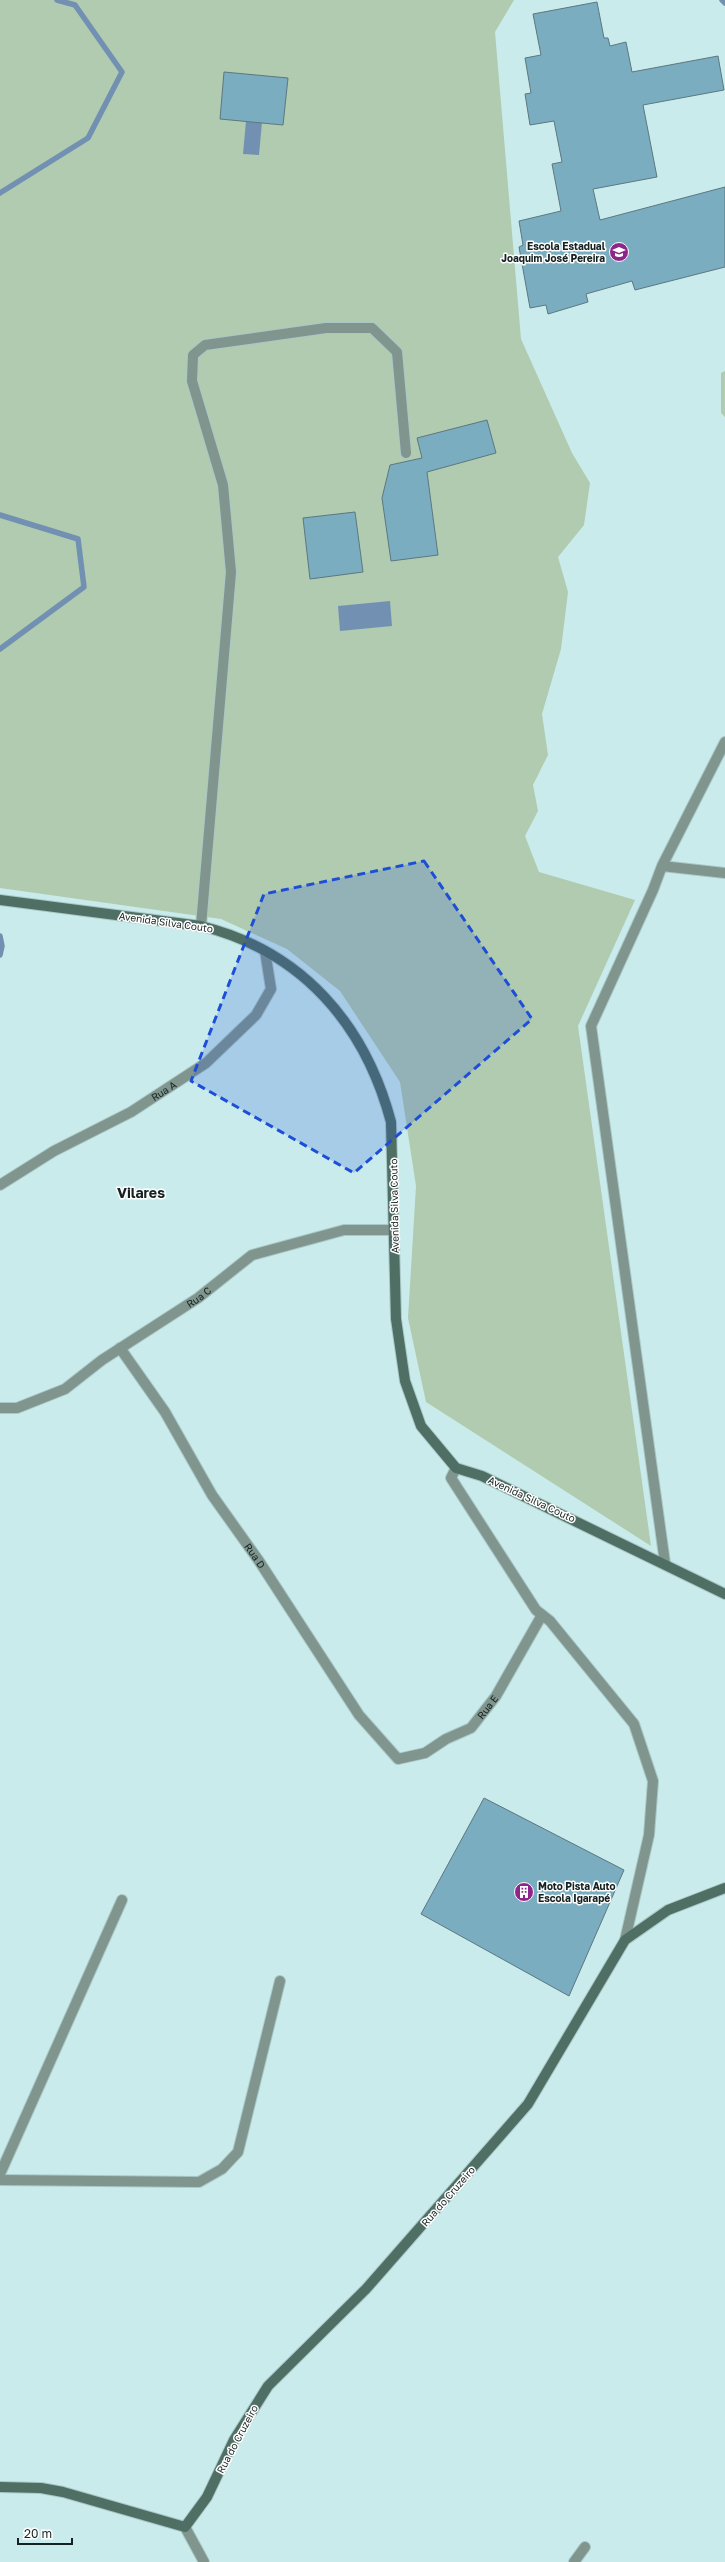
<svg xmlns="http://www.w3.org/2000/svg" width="725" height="2562" font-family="'Golos Text',sans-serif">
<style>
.green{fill:#b0cbaf}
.water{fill:#7291b2}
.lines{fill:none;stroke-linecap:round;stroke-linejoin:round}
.stream{stroke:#7291b2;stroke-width:5.5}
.building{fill:#7aadc0;stroke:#5d7781}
.lane-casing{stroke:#aac7c7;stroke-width:12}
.street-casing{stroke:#aac7c7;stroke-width:12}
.secondary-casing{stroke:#aac7c7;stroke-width:12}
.lane{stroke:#7f958d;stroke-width:10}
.street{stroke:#7f958d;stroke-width:10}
.secondary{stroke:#4f6f64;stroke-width:10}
.marked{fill:#1d4ed8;fill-opacity:0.2;stroke:#1d4ed8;stroke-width:3;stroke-dasharray:8 5;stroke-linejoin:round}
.labels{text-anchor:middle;stroke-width:3;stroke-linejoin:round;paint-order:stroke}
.poi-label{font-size:10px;font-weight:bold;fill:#162222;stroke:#fff;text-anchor:end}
.street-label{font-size:10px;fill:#162222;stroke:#fff}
.district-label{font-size:14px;font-weight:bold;fill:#162222;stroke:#fff}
</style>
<rect width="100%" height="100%" fill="#caebeb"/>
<!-- green -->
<path class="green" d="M0,0H514L495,32L521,339L572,453L590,483L584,525L558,557L568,592L561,649L542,714L548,755L533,785L538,811L525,836L539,872L635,900L578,1026L651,1546L426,1402L408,1318L416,1186L400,1082L340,991L287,949L221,919L0,888Z
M725,371V417L721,413V373Z"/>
<!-- water -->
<path class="water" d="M246,121L262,122L259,155L243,154Z
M390,601L392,626L340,631L338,606Z"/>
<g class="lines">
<!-- stream -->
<path class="stream" d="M722,0L725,3
M0,193L88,138L122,72L75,5L57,0
M0,515L78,539L84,587L0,649
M0,936L2,946L0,955"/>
</g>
<!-- building -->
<path class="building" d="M597,2L604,38H608L610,46L626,42L632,72L718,56L724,90L643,105L657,177L593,189L600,220L725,187V267L635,290L632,281L586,294L588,302L548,314L546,305L530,308L519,247L523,245L519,221L561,211L552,164L562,162L554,121L530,125L525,94L531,93L525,58L541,55L533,14Z
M224,72L288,78L283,125L220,119Z
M487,420L496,453L427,472L438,555L391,561L382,498L390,465L422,458L417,438Z
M355,512L363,572L310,579L303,518Z
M484,1798L624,1870L569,1996L421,1914Z"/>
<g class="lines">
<defs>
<path id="lane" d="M662,866L725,742
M201,926L231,572L223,485L192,381L193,355L205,345L326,328H372L397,352L406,453
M456,1468L451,1478L536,1610L550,1621L634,1724L653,1781L649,1835L625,1940
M665,1563L591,1026L653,890L662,866L725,873
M0,2180L199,2182L222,2169L238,2152L280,1981"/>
<g id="street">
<path id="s1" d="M0,1185L54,1151L131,1112L206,1063L256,1015L271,989L265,951"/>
<path id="s2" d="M120,1348L165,1412L212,1495L259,1561L359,1715L398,1759L425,1753L446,1739L471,1728L496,1696L542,1615"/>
<path id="s3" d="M0,1408H17L65,1389L102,1360L198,1298L252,1255L344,1230H394"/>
<path d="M0,2174L122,1900"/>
<path d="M185,2527L204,2562"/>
<path d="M574,2562L585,2547"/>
</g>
<path id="secondary" d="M0,900L201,926C302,951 365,1024 391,1122L396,1319L405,1381L421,1426L456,1468L482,1476L725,1594
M0,2487L41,2488L63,2492L185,2527L207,2497L234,2440L268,2386L366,2289L528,2104L625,1940L668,1910L725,1888"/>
</defs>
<!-- lane casing -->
<use href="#lane" class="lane-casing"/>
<!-- street casing -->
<use href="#street" class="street-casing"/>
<!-- secondary casing -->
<use href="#secondary" class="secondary-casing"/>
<!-- lane -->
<use href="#lane" class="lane"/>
<!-- street -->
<use href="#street" class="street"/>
<!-- secondary -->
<use href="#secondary" class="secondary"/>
</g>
<!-- marked area -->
<path class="marked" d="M424,861L532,1019L354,1173L191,1081L264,894Z"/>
<!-- icons -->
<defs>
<symbol id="school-disc" viewBox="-11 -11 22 22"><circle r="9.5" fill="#8e2589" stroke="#fff"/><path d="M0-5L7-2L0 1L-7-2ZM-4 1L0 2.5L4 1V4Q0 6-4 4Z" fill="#fff"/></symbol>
<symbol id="building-disc" viewBox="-11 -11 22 22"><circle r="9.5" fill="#8e2589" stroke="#fff"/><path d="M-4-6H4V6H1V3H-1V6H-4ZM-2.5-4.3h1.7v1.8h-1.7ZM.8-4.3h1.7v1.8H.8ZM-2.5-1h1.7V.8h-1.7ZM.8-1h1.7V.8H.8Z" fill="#fff"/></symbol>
</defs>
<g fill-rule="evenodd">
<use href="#school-disc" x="608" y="241" width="22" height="22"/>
<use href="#building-disc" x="513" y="1881" width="22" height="22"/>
</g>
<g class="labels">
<!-- poi labels -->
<g class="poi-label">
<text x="605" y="250">Escola Estadual<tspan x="605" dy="12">Joaquim José Pereira</tspan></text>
<text x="538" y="1890" text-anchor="start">Moto Pista Auto<tspan x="538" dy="12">Escola Igarapé</tspan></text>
</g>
<!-- street labels -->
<g class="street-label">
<text transform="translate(166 922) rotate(8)" y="4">Avenida Silva Couto</text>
<text dy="4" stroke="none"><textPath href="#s1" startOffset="189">Rua A</textPath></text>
<text transform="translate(394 1206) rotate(-91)" y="4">Avenida Silva Couto</text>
<text dy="4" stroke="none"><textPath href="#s3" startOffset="231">Rua C</textPath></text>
<text transform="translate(532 1499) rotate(25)" y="4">Avenida Silva Couto</text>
<text dy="4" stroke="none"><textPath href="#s2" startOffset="248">Rua D</textPath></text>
<text dy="4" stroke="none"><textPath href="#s2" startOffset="604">Rua E</textPath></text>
<text transform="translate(448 2196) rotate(-49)" y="4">Rua do Cruzeiro</text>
<text transform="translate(237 2439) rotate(-62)" y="4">Rua do Cruzeiro</text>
</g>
<!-- district labels -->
<g class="district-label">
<text x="141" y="1198">Vilares</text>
</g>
</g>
<!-- scale -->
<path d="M18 2538v6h54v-6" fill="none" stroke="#162222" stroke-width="2"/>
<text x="24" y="2538" font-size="12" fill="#162222" stroke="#ffffff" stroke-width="3" paint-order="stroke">20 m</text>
</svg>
